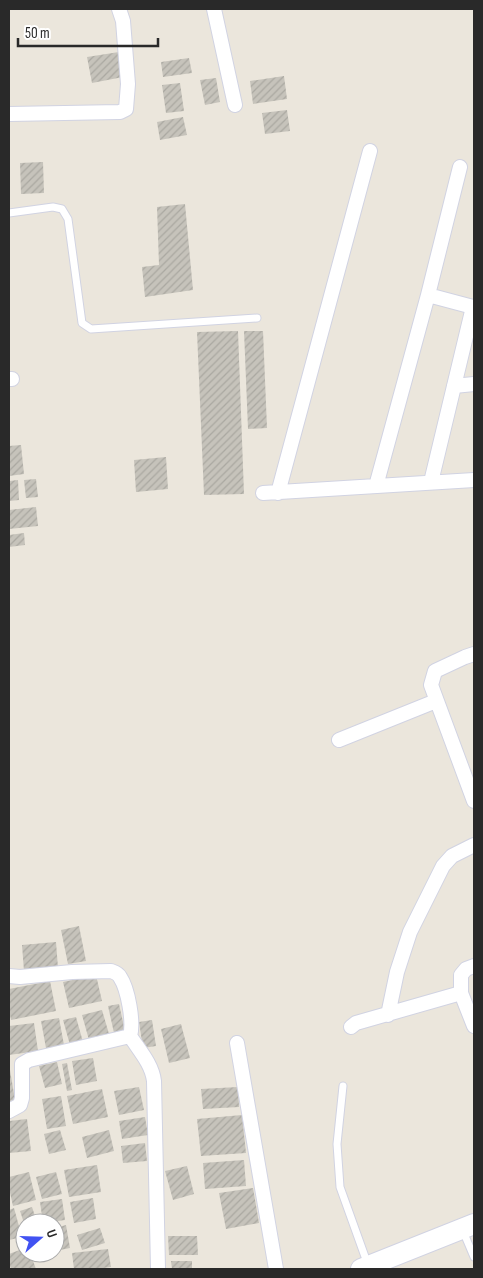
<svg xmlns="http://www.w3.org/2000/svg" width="483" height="1278" font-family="'Sofia Sans Condensed',sans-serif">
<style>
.building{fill:url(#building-hatch)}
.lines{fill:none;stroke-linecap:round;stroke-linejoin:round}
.lane-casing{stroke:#d1d3e2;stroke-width:9}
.street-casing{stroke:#d1d3e2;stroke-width:16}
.secondary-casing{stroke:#d1d3e2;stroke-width:22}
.lane{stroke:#fff;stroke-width:7}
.street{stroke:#fff;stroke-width:14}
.secondary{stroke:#fff;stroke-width:20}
</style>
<defs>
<pattern id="building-hatch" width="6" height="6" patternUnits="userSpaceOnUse" patternTransform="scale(1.25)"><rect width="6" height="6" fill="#c6c3bb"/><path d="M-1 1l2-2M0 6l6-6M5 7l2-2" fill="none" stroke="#aaa8a1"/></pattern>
</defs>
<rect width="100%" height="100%" fill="#ebe6dc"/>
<!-- building -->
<path class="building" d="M119,52L123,77L92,83L87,57Z
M189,58L192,73L163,77L161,62Z
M284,76L287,99L253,104L250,81Z
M216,78L220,102L205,105L200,80Z
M180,83L184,111L166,113L162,85Z
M287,110L290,131L265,134L262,113Z
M183,117L187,135L160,140L157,122Z
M43,162L44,193L21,194L20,163Z
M185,204L193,290L145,297L142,267L159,265L157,207Z
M238,331L244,494L204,495L197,332Z
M244,331H263L267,428L248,429Z
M21,445L24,474L9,476V446Z
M166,457L168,489L136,492L134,460Z
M36,479L38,497L26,498L24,480Z
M18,480L19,500L9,501V481Z
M36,507L38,526L9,529V510Z
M24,533L25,545L9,547V535Z
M79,926L86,961L68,964L61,930Z
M56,942L58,968L24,971L22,945Z
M96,975L102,1001L69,1008L63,982Z
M50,981L56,1011L11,1020L9,1010V989Z
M119,1004L125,1031L114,1033L108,1006Z
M102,1010L109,1034L89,1040L82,1015Z
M76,1017L83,1042L70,1045L63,1020Z
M59,1018L64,1045L46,1048L41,1021Z
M152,1020L156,1046L143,1048L139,1022Z
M34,1023L38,1051L9,1055V1026Z
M181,1024L190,1058L169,1063L161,1029Z
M93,1058L97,1081L76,1085L72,1061Z
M57,1062L62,1084L45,1088L39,1066Z
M67,1063L72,1090L67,1091L62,1064Z
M9,1070H10L15,1100L9,1101Z
M139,1087L144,1110L119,1115L114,1091Z
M238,1087L239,1107L203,1109L201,1089Z
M102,1089L108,1117L73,1124L67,1096Z
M61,1096L66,1126L47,1129L42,1099Z
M242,1115L246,1153L201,1156L197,1119Z
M145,1117L148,1135L122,1139L119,1121Z
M27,1119L31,1151L9,1153V1121Z
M60,1130L66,1150L49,1154L44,1134Z
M109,1130L114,1151L87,1158L82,1137Z
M145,1143L147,1161L123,1163L121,1146Z
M244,1160L246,1186L205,1189L203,1163Z
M97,1165L101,1192L69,1197L64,1170Z
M187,1166L194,1194L173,1200L165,1171Z
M29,1172L36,1200L13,1206L9,1188V1177Z
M56,1172L62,1194L42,1199L36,1177Z
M253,1188L259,1223L226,1229L219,1193Z
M93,1198L96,1219L74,1223L70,1202Z
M62,1199L65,1220L43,1223L40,1202Z
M32,1207L37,1222L33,1223H24L20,1211Z
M14,1208L22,1237L9,1240V1210Z
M66,1225L70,1248L55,1251V1228Z
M100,1228L105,1243L82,1250L77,1235Z
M168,1236H197L198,1255H169Z
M25,1248V1253H30L36,1269H11L9,1263V1254Z
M108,1249L111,1267L95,1269H74L72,1253Z
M171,1261H192V1269H172Z"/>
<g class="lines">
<defs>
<path id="lane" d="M9,213L53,207L62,209L68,219L82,323L91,329L257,318
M343,1086L337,1144L340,1187L368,1265
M463,1231L474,1257"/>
<path id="street" d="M214,9L235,105
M9,114L120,112L126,109L128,84L123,21L119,9
M428,295L473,307L431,482
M9,379H12
M454,386L474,384
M376,486L428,295L460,167
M263,493L474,480
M278,493L370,151
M474,654L465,657L435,671L431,685L474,801
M339,740L436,701
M474,966L466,969L461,975V993L474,1026
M9,976L20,977L72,972L111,971C114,972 118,973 120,977C128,989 134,1022 130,1036L29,1060L22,1064V1098L20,1105L9,1111
M388,1015L397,972L410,932L443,866L452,856L474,845
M351,1027L356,1023L461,993
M130,1036C139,1050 152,1064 154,1081L158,1269
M237,1043L276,1269"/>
<path id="secondary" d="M361,1269L474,1224"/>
</defs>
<!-- lane casing -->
<use href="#lane" class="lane-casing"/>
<!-- street casing -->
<use href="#street" class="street-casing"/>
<!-- secondary casing -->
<use href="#secondary" class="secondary-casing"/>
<!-- lane -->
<use href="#lane" class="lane"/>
<!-- street -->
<use href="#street" class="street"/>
<!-- secondary -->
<use href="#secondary" class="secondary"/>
</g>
<!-- border -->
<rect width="483" height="1278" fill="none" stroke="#292929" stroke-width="20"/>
<!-- north arrow -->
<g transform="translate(40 1238) rotate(70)"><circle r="24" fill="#ffffff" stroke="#a9a9a9"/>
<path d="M0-4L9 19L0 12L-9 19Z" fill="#4152f2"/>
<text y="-8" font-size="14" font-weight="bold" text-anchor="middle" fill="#292929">U</text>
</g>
<!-- scale -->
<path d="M18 38v8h140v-8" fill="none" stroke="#292929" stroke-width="2.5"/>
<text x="25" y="38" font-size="15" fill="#292929" stroke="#ffffff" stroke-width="4" paint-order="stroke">50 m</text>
</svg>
